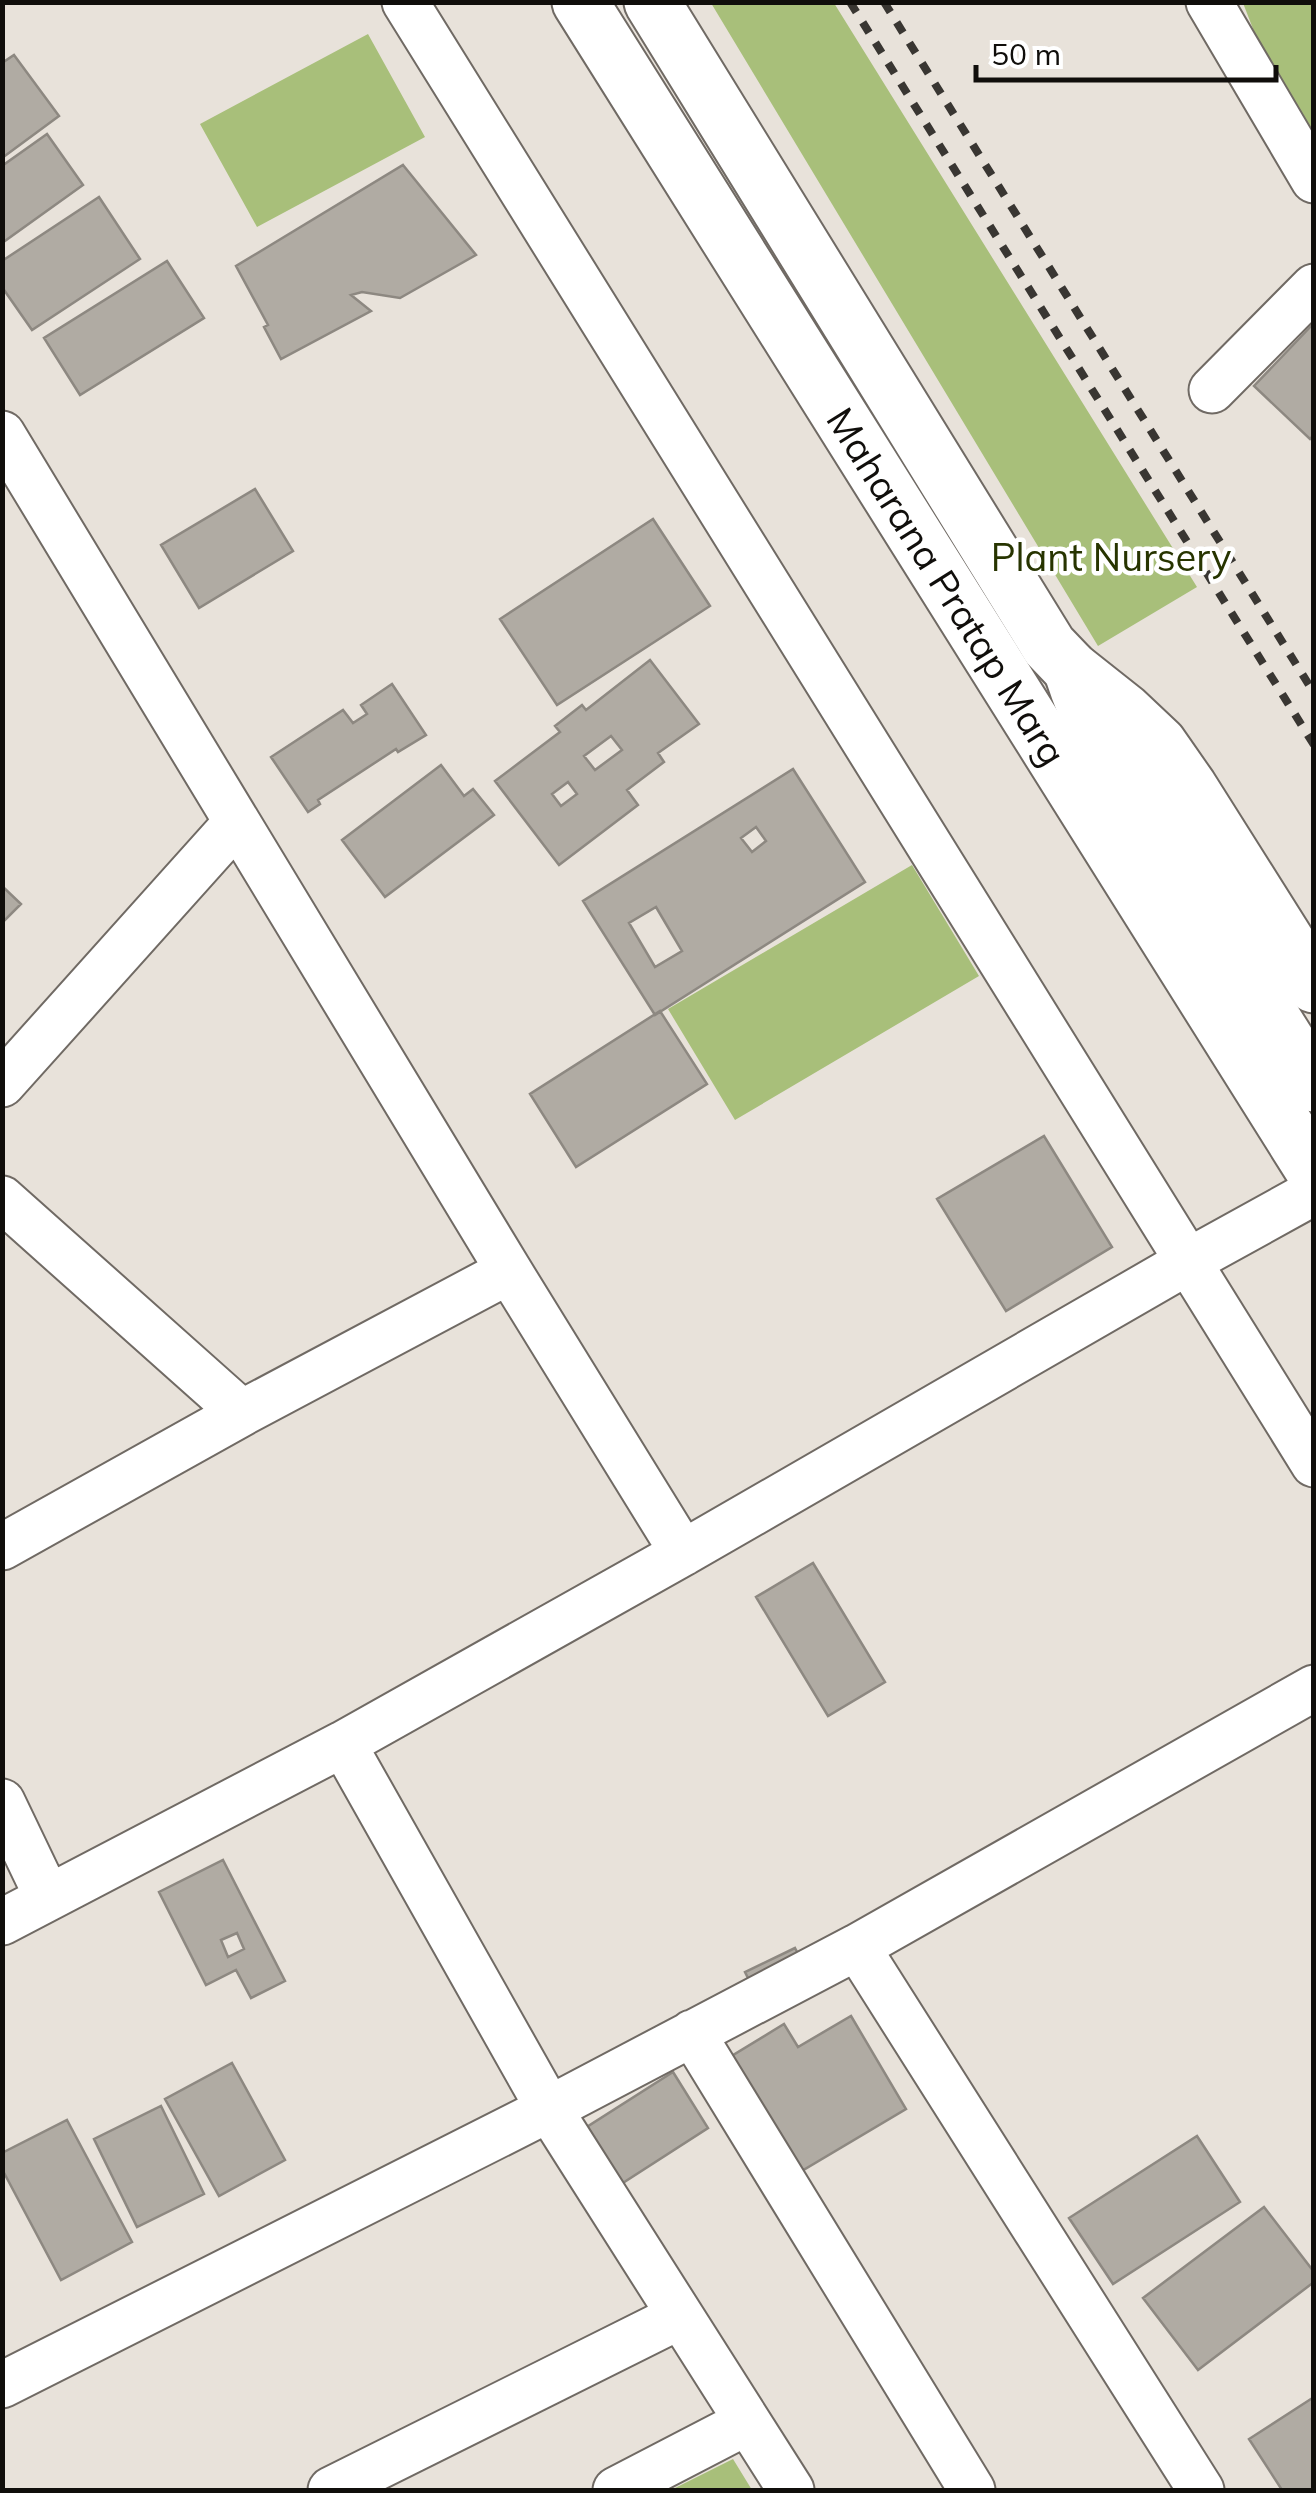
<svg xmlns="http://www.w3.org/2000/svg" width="1316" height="2493" viewBox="0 0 1316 2493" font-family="Mulish,sans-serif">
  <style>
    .green { fill: #a8bf7a }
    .building { fill: #b0aba3; stroke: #8d8881; stroke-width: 2.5; fill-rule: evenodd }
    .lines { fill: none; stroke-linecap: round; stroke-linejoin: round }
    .street-casing { stroke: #706a64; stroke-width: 49 }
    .secondary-casing { stroke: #706a64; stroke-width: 59 }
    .street { stroke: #fff; stroke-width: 45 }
    .secondary { stroke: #fff; stroke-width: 55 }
    .rail { stroke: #393632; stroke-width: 8; stroke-dasharray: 12 12; stroke-linecap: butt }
    .labels { text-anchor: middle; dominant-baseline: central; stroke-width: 9; stroke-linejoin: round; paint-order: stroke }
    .park-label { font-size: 38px; fill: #273400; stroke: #fff }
    .street-label { font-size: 38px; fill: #100e0b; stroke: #fff }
  </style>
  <rect width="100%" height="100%" fill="#e8e2da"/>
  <path class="green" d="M 711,3 L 834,3 L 1197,587 L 1098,646 Z
    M 1243,3 L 1313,3 L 1313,132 L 1255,34 Z
    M 368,34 L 425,137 L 257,227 L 200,124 Z
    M 912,865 L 979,976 L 735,1120 L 668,1009 Z
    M 733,2459 L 752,2490 L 671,2490 Z"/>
  <path class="building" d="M 14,55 L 59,116 L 2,158 L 2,63 Z
    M 47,134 L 83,185 L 2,243 L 2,166 Z
    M 403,165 L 476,255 L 400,298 L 362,292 L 351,295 L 371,311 L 281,359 L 264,327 L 268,325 L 236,266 Z
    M 99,197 L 140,259 L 32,330 L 2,287 L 2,261 Z
    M 167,261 L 204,318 L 80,395 L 44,338 Z
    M 1314,323 L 1314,435 L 1310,439 L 1254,386 Z
    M 255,489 L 293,551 L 199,608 L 161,545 Z
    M 653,519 L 710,606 L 557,705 L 500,619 Z
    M 650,660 L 699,724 L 658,753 L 664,762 L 627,790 L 638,805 L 559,865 L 495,781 L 560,732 L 555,726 L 582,705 L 586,710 ZM 611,736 L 622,750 L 595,770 L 584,756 ZM 568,782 L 577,794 L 561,806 L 552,794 Z
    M 392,684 L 426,735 L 398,752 L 396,749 L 318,800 L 320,804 L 308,812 L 271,757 L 343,710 L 353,723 L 367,714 L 361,705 Z
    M 441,765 L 464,796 L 473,789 L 494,815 L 385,897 L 342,840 Z
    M 793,769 L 865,882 L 655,1015 L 583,901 ZM 756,827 L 766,841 L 752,852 L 741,838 ZM 656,907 L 682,951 L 655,967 L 629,923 Z
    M 2,886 L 21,904 L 2,923 Z
    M 660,1011 L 707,1084 L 576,1167 L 530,1094 Z
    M 1044,1136 L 1112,1247 L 1006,1311 L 937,1199 Z
    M 813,1563 L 885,1682 L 828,1716 L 756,1597 Z
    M 223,1860 L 285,1981 L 251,1998 L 236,1970 L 206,1985 L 159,1892 ZM 237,1933 L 244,1949 L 228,1957 L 221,1940 Z
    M 795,1948 L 807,1971 L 757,1996 L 745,1972 Z
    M 851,2016 L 906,2109 L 800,2172 L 730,2057 L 784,2024 L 798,2047 Z
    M 232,2063 L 285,2160 L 219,2196 L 165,2099 Z
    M 673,2072 L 708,2128 L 615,2188 L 579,2132 Z
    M 161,2106 L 204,2194 L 137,2227 L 94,2139 Z
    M 67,2120 L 132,2242 L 61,2280 L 2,2169 L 2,2153 Z
    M 1197,2136 L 1240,2202 L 1113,2284 L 1069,2218 Z
    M 1264,2207 L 1314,2272 L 1314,2282 L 1198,2370 L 1143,2298 Z
    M 1314,2397 L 1314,2490 L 1282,2490 L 1249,2439 Z"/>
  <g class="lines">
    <defs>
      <path id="street" d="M 405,2 L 1314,1464
        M 1209,2 L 1314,180
        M 1212,390 L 1314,287
        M 2,434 L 509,1271 L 683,1553
        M 2,1084 L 237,822
        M 2,1199 L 242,1413
        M 2,1547 L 242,1413 L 509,1271
        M 343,1744 L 549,2109 L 791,2490
        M 2,1802 L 48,1898
        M 2,1922 L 343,1744 L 683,1553 L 1189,1261 L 1314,1192
        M 857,1947 L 1201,2490
        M 692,2033 L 972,2490
        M 2,2385 L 549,2109 L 857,1947 L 1314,1688
        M 331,2490 L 680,2316
        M 616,2490 L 747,2422"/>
      <g id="secondary">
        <path id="s1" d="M 580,2 L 1314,1171"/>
        <path d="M 652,2 L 1049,646 L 1071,669 L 1124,711 L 1159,744 L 1189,787 L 1314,985"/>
        <path d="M 1071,669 C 1083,707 1098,740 1118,774 L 1314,1084"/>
      </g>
    </defs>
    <use href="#street" class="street-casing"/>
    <use href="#secondary" class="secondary-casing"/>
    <use href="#street" class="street"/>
    <use href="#secondary" class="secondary"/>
    <path class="rail" d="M 850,2 L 1314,745
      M 884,2 L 1314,693"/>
  </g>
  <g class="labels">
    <g class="park-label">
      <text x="1111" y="557">Plant Nursery</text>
    </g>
    <g class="street-label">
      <text stroke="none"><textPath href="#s1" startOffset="690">Maharana Pratap Marg</textPath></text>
    </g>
  </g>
  <rect width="1316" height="2493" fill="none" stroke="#100e0b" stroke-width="10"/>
  <path d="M976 65v15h300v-15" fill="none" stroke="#100e0b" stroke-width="5"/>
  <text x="991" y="65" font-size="30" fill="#100e0b" stroke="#ffffff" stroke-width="8" paint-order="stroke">50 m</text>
</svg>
